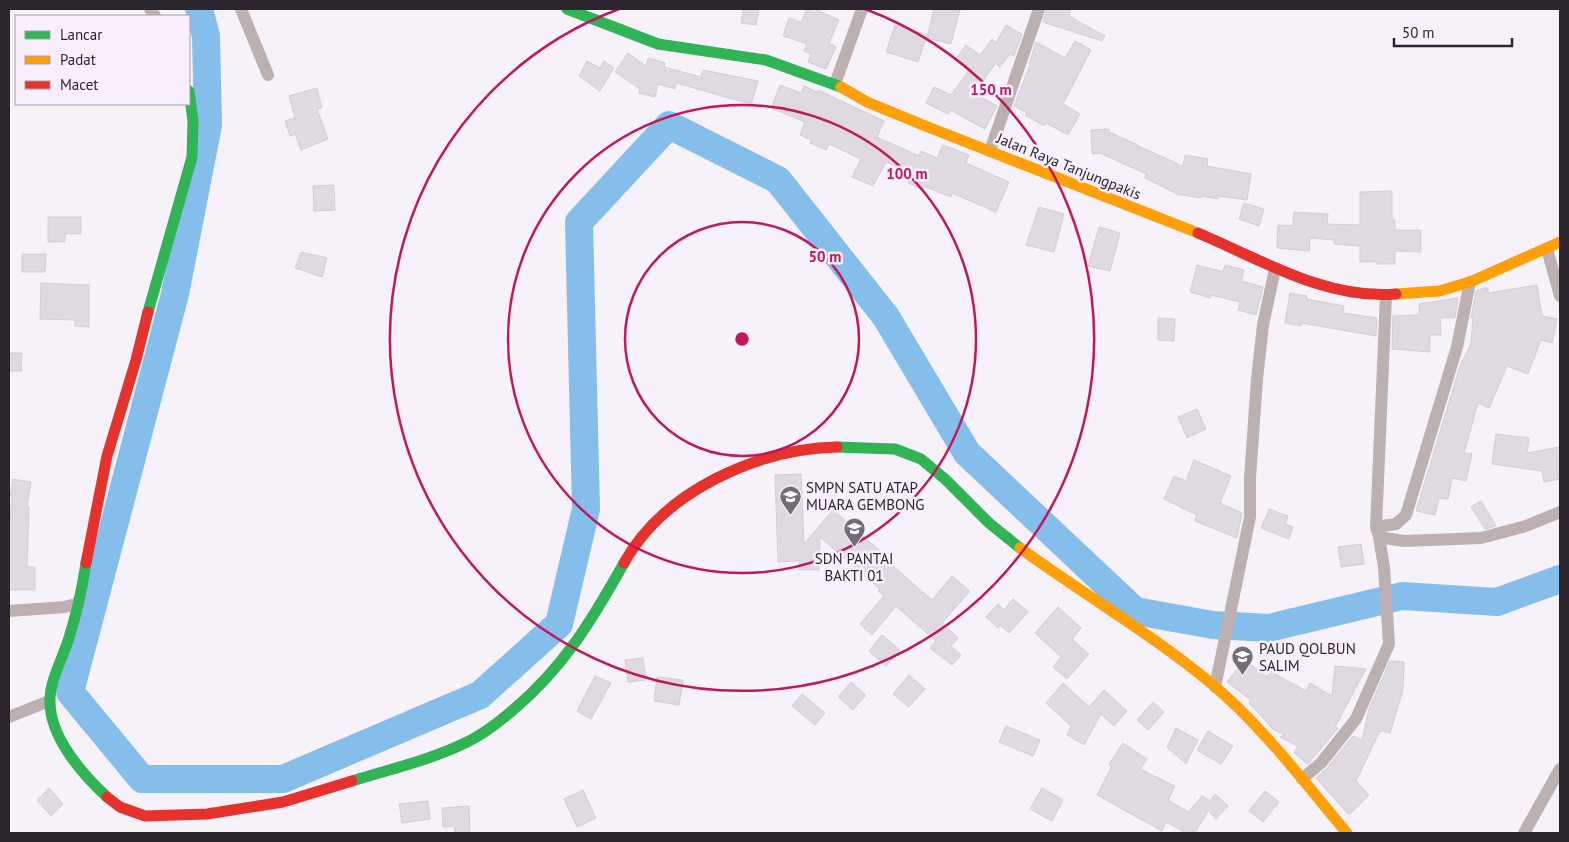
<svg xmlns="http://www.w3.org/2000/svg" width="1569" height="842" viewBox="0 0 1569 842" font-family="'PT Sans',sans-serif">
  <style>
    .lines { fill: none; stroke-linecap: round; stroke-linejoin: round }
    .river { stroke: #86beeb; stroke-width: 28 }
    .building { fill: #dfdae1; stroke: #d2cdd4 }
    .street { stroke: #bcb0b1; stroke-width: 12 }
    .fast { stroke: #30b455; stroke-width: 11 }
    .slow { stroke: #ff9f0a; stroke-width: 11 }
    .jam { stroke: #e5322d; stroke-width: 11 }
    .ring { fill: none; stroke: #c2185b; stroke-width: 2.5 }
    .labels { text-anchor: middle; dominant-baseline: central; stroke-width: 5; stroke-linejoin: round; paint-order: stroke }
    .street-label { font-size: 15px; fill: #2b262e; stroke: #f8eefe }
    .poi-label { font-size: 15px; fill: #2b262e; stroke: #f8eefe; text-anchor: start }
    .centre { fill: #c2185b; stroke: #f8eefe; stroke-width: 2.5 }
    .ring-label { font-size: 15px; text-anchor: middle; font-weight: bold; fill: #c2185b; stroke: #f8eefe; stroke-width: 5; stroke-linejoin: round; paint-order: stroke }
  </style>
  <rect width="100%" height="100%" fill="#f7f2fa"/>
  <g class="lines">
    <path class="river" d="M 199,9 L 206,36 L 208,125 L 175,294 L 70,692 L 142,779 L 283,779 L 480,695 L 559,624 L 586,509 L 579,222 L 669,125 L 778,180 L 886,317 L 967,453 L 1135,611 L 1213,625 L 1269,628 L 1402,596 L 1497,602 L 1560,579"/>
  </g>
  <path class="building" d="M 743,9 L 759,9 L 756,25 L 741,23 Z
    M 807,9 L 815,13 L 817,10 L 839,20 L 829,43 L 836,47 L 826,69 L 808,62 L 811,54 L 804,51 L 807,44 L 783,36 L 789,18 L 801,22 Z
    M 934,9 L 960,9 L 951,44 L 927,38 Z
    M 1047,9 L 1071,9 L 1069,16 L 1105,36 L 1102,41 L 1043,22 Z
    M 895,25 L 927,35 L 918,62 L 886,52 Z
    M 1006,25 L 1022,34 L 1014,56 L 1010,54 L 1000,67 L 996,63 L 974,93 L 997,106 L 985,129 L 950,110 L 948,114 L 926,103 L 934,87 L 951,95 L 970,69 L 956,59 L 966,45 L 980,55 L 992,39 L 996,43 Z
    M 1075,41 L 1091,50 L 1063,104 L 1080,114 L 1068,135 L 1046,123 L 1044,126 L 1025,115 L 1027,113 L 1014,106 L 1030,65 L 1029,64 L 1036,42 L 1065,58 Z
    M 628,53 L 646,66 L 648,58 L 665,63 L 664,67 L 701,77 L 703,70 L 758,81 L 751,104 L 676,83 L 675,89 L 658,84 L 655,97 L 639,93 L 640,89 L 615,72 Z
    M 587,61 L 600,68 L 604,61 L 614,68 L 600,91 L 579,76 Z
    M 780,85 L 801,93 L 804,86 L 817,92 L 818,90 L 884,121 L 877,137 L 919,156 L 921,151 L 937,158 L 943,145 L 969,155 L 966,163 L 1009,182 L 996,212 L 952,193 L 951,197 L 923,186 L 922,189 L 908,183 L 912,173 L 886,162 L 873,186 L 852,177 L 861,159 L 829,144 L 826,150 L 810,143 L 812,140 L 800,135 L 805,122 L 771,108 Z
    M 317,88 L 322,108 L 317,109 L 328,139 L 301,150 L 295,134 L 290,136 L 285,121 L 295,118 L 289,96 Z
    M 1109,129 L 1109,132 L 1136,144 L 1136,145 L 1183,166 L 1185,155 L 1208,159 L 1207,166 L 1251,174 L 1247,200 L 1218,196 L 1218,199 L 1201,196 L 1201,198 L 1177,194 L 1145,178 L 1146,174 L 1100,153 L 1092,154 L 1091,130 Z
    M 334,185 L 335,210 L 314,211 L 313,186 Z
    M 1392,191 L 1392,220 L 1395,220 L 1395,230 L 1421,230 L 1421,252 L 1395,251 L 1395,264 L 1377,264 L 1377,262 L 1360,262 L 1360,246 L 1334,244 L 1334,240 L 1310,238 L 1309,251 L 1277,248 L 1278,225 L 1293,226 L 1294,212 L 1328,214 L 1327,224 L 1360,225 L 1360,192 Z
    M 1244,203 L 1264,209 L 1259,226 L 1239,219 Z
    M 1039,207 L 1064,214 L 1054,252 L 1026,245 Z
    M 48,217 L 81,217 L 81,234 L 65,234 L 65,242 L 48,242 Z
    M 1099,227 L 1120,233 L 1110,271 L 1088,266 Z
    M 301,252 L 327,258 L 322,277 L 295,268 Z
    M 22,254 L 46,254 L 45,272 L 22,272 Z
    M 1197,265 L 1223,272 L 1225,265 L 1244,270 L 1241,281 L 1263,287 L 1256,315 L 1238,310 L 1240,302 L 1211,295 L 1210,298 L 1190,292 Z
    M 41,283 L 89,285 L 89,327 L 75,326 L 75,320 L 40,319 Z
    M 1537,285 L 1542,316 L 1557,319 L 1552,343 L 1541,340 L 1528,374 L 1507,366 L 1489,408 L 1478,403 L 1464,453 L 1472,454 L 1466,481 L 1452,478 L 1448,499 L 1439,498 L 1435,515 L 1416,511 L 1460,366 L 1471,344 L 1473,318 L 1471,318 L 1476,291 L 1484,288 L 1488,288 L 1488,293 Z
    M 1290,293 L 1307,296 L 1306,299 L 1344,306 L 1343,313 L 1377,318 L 1376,336 L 1302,323 L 1301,326 L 1285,323 Z
    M 1458,298 L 1455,318 L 1440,318 L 1441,335 L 1430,335 L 1430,352 L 1392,349 L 1393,316 L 1419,315 L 1419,304 Z
    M 1158,318 L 1175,319 L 1174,341 L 1158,340 Z
    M 9,353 L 22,353 L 21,371 L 9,371 Z
    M 1197,409 L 1206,429 L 1187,438 L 1178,417 Z
    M 1496,434 L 1529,438 L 1527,453 L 1560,447 L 1560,479 L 1544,482 L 1542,471 L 1492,464 Z
    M 1194,460 L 1231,476 L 1220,503 L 1242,513 L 1237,538 L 1195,521 L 1197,515 L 1164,499 L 1174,476 L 1186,481 Z
    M 801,474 L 804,544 L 833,510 L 894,563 L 892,565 L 932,600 L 952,576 L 970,591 L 942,623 L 958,638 L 951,646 L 961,655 L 952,665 L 930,648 L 936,641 L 896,606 L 872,635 L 860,624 L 884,596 L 878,591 L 880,589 L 820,537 L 819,570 L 799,570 L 800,561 L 778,562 L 775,475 Z
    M 13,479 L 31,482 L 27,506 L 29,507 L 27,567 L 35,567 L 35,590 L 9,590 L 9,527 L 12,496 L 10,496 Z
    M 1481,501 L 1496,526 L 1485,529 L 1471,507 Z
    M 1269,509 L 1288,516 L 1285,524 L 1293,527 L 1289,539 L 1261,528 Z
    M 1361,544 L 1364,564 L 1341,567 L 1338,547 Z
    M 1013,599 L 1028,612 L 1009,633 L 1000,625 L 998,628 L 986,617 L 998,604 L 1004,610 Z
    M 1058,607 L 1081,628 L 1072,639 L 1089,654 L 1067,679 L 1053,667 L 1061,657 L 1035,633 Z
    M 882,635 L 900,650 L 886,666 L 869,651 Z
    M 643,658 L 646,680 L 628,682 L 625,660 Z
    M 1245,660 L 1267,677 L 1270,671 L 1306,691 L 1310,683 L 1332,696 L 1335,666 L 1366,669 L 1335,727 L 1338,728 L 1308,764 L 1294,753 L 1298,746 L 1280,737 L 1285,735 L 1273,729 L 1249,703 L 1251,700 L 1227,682 Z
    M 1390,661 L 1404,662 L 1403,690 L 1390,733 L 1380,731 L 1356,781 L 1369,795 L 1349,815 L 1316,778 L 1327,768 L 1353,736 L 1362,740 L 1369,709 Z
    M 909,675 L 925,689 L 909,707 L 893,694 Z
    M 595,676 L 611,683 L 591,719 L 577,711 Z
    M 657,677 L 683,680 L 679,705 L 654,701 Z
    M 851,682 L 866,695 L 853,710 L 838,697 Z
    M 1063,683 L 1089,707 L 1104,690 L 1127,711 L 1114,726 L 1101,714 L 1084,745 L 1067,735 L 1071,726 L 1046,703 Z
    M 802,694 L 825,713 L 815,725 L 792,706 Z
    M 1153,702 L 1164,712 L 1148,730 L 1137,720 Z
    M 1006,726 L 1040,740 L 1033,756 L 999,742 Z
    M 1176,728 L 1198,740 L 1186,764 L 1167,747 Z
    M 1208,731 L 1233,746 L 1221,764 L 1197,750 Z
    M 1123,743 L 1147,759 L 1140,769 L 1175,786 L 1168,800 L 1188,812 L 1202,796 L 1210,801 L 1215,794 L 1228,806 L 1216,819 L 1208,811 L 1195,833 L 1186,833 L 1166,822 L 1162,831 L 1097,795 L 1112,766 L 1109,764 Z
    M 49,788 L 63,804 L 51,816 L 37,800 Z
    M 1042,788 L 1063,800 L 1052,821 L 1030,809 Z
    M 583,790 L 596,818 L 577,827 L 564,799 Z
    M 1265,791 L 1279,802 L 1263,822 L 1249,811 Z
    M 428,801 L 430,819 L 402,823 L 399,804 Z
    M 469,806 L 470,833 L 455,833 L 454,826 L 443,827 L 442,808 Z"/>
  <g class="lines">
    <path class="street" d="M 150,9 L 155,16
      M 241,9 L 268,75
      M 835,84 L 862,9
      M 990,151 L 1039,9
      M 1547,249 L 1560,296
      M 1386,295 L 1376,527 L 1379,537 L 1404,541 L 1481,538 L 1526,526 L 1560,512
      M 1376,527 L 1396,524 L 1406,515 L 1457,347 L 1470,282
      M 9,611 L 65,607 L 79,603
      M 1215,687 L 1250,517 L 1250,478 L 1257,379 L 1263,325 L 1275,269
      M 9,717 L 49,701
      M 1302,779 L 1321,763 L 1356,719 L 1389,644 L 1384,567 L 1379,537
      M 1524,833 L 1560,769"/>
    <path class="fast" d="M 567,9 L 658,44 L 766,60 L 841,87
      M 148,312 L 192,157 L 193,121 L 189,91
      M 837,447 L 895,449 L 921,459 L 945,479 L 989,523 L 1020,548
      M 86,563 C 82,590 76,616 68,641 C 62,659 50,681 50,700 C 49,736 82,774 107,797
      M 352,781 C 390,769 431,760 467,742 C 484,734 499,722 513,710 C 564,667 592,620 624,563"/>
    <path class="slow" d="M 841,87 L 867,102 L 923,125 L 1198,233
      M 1396,294 L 1439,291 L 1470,282 L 1560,242
      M 1020,548 C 1083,594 1152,634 1212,684 C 1263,727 1304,782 1347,833"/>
    <path class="jam" d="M 1198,233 C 1260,259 1326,300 1396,294
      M 86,563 L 107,456 L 136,360 L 148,312
      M 624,563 C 664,491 757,449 837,447
      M 107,797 L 120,807 L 145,816 L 207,814 L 283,802 L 352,781"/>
  </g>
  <g class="ring">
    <circle cx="742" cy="339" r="117"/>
    <circle cx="742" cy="339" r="234"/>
    <path d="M865 9A352 352 0 1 1 619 9"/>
  </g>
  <defs>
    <symbol id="school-pin" viewBox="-11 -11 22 30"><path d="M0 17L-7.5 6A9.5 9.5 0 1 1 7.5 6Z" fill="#726d75" stroke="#f8eefe"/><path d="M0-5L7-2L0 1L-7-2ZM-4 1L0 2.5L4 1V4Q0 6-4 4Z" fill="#fff"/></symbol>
  </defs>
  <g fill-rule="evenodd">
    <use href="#school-pin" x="778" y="484" width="25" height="34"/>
    <use href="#school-pin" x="842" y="516" width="25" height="34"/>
    <use href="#school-pin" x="1230" y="644" width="25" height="34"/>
  </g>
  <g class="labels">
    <g class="street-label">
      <text transform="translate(1069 166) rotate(22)">Jalan Raya Tanjungpakis</text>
    </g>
    <g class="poi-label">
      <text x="806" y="487">SMPN SATU ATAP<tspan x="806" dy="17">MUARA GEMBONG</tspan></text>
      <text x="854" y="558" text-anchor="middle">SDN PANTAI<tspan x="854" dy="17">BAKTI 01</tspan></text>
      <text x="1259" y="648">PAUD QOLBUN<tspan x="1259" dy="17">SALIM</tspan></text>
    </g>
  </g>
  <circle cx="742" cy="339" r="8" class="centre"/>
  <g class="ring-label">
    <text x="991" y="95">150 m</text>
    <text x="907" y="179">100 m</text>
    <text x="825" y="262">50 m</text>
  </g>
  <rect width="1569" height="842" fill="none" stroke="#2b262e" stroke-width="20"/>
  <rect x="15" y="15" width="175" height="90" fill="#f8eefe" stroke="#a69eab"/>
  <rect x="25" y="31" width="25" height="8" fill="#30b455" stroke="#a69eab"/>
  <text x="60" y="40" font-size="15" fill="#2b262e">Lancar</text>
  <rect x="25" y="56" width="25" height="8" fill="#ff9f0a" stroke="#a69eab"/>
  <text x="60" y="65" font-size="15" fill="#2b262e">Padat</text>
  <rect x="25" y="81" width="25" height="8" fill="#e5322d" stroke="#a69eab"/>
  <text x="60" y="90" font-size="15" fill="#2b262e">Macet</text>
  <path d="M1394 38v8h118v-8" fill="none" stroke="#2b262e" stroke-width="2.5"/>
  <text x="1402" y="38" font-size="15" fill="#2b262e" stroke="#f8eefe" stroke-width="4" paint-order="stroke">50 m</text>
</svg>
